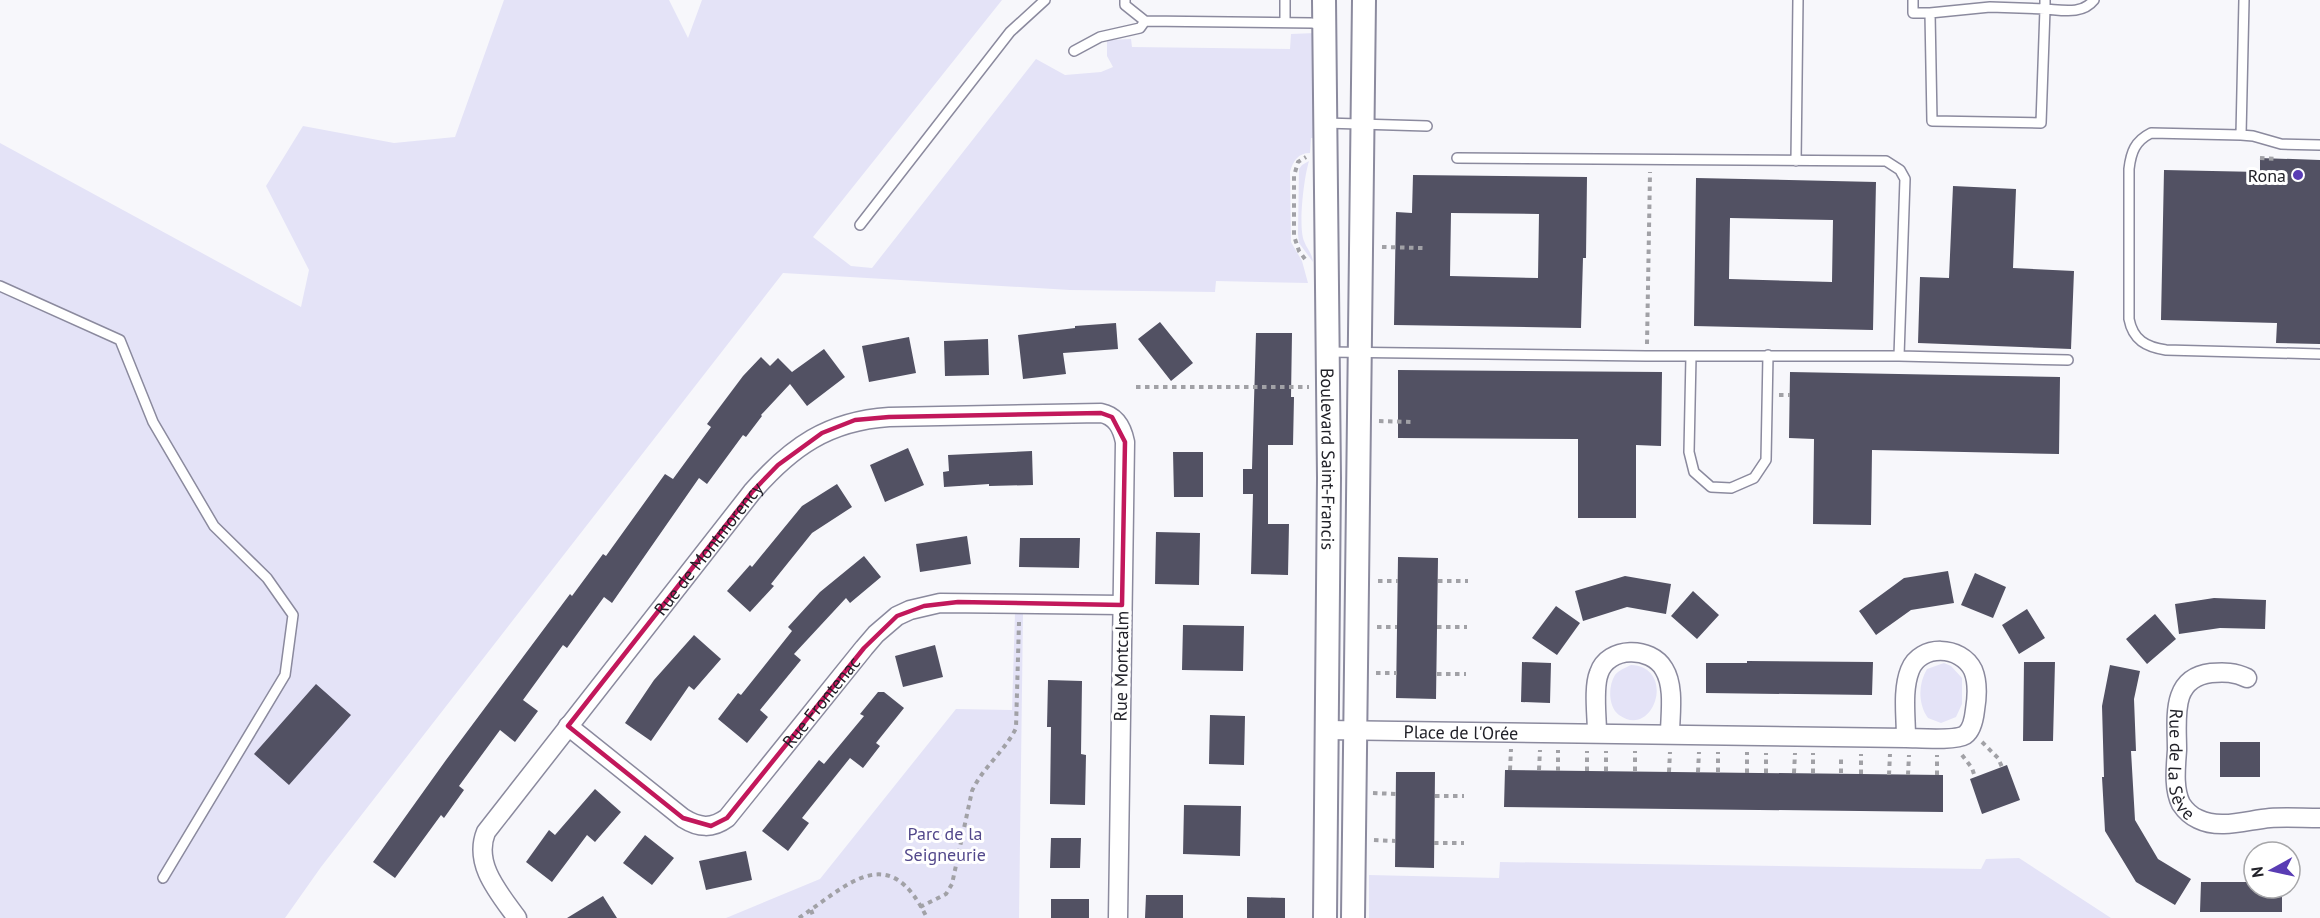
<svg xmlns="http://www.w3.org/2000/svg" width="2320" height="918" viewBox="0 0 2320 918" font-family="'PT Sans',sans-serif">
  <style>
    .green { fill: #e4e3f7 }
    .building { fill: #525163; fill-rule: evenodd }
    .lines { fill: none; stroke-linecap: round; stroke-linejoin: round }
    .service-casing { stroke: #8b8a9e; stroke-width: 12 }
    .minor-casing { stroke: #8b8a9e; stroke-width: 21 }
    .tertiary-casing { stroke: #8b8a9e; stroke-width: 26 }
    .path { stroke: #a1a1a6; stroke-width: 4; stroke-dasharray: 4.5 4.5; stroke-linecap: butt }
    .service { stroke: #fff; stroke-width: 9 }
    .minor { stroke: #fff; stroke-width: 18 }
    .tertiary { stroke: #fff; stroke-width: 22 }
    .marked { fill: none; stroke: #c2185b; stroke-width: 4.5; stroke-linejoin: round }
    .poi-dot { fill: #593cb4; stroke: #fff; stroke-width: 2 }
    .labels { text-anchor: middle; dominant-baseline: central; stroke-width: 6; stroke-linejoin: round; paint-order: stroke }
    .poi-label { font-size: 18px; fill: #212128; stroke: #fff; text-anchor: end }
    .street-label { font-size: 18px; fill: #212128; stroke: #fff }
    .park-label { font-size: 18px; fill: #52488b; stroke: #fff }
  </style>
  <rect width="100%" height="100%" fill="#f7f7fb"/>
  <path class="green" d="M 504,0 L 669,0 L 688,38 L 702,0 L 1002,0 L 813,237 L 851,266 L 872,268 L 1036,59 L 1065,75 L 1101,72 L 1113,67 L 1107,56 L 1107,40 L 1131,39 L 1132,47 L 1290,49 L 1291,34 L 1315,33 L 1316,138 L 1311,138 L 1310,153 C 1298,153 1293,161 1290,172 L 1291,242 L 1302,261 L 1308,283 L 1216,281 L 1215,292 L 1070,290 L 783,273 L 321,867 L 285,918 L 0,918 L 0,143 L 301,307 L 309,270 L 266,186 L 303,126 L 394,143 L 455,137 Z
    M 1309,161 C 1304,177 1298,226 1304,241 C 1307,249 1312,253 1313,262 L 1299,243 L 1298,234 L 1299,169 L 1302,165 Z
    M 1015,613 L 1023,613 L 1019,918 L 726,918 L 820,879 L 956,709 L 1012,710 Z
    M 1944,663 L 1951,666 L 1962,678 L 1962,704 L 1956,717 L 1941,723 L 1928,718 C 1918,704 1918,684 1927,669 Z
    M 1631,665 C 1677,667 1654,740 1619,715 C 1608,707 1608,686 1615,675 C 1619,670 1625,668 1631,665 Z
    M 2019,858 L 2111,918 L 1369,918 L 1369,875 L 1499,878 L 1500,862 L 1981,869 L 1986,859 Z"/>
  <path class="building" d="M 2260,158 L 2320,160 L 2320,344 L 2276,343 L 2277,323 L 2161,320 L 2164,170 L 2260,172 Z
    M 1413,175 L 1587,177 L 1586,258 L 1583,258 L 1581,328 L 1394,325 L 1396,212 L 1412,213 ZM 1451,213 L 1539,214 L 1538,278 L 1450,276 Z
    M 1696,178 L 1876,182 L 1873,330 L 1694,326 ZM 1730,218 L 1833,220 L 1832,282 L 1729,279 Z
    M 1953,186 L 2016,189 L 2013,268 L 2074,271 L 2071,349 L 1918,343 L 1920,277 L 1949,278 Z
    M 1160,322 L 1193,363 L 1171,381 L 1138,339 Z
    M 1116,323 L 1118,349 L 1063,353 L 1066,374 L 1023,379 L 1018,335 L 1075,328 L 1075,326 Z
    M 1256,333 L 1292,333 L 1291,397 L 1294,397 L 1293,445 L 1268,445 L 1268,524 L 1289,524 L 1288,575 L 1251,574 L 1253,494 L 1243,494 L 1243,469 L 1252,469 Z
    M 909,337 L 916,373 L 869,382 L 862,346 Z
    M 988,339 L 989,375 L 945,376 L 944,341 Z
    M 824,349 L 845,377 L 807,406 L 790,384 L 761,415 L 762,416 L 746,437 L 743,435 L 707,484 L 699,478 L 612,603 L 604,597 L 567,648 L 563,645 L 523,700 L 538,711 L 515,742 L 500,730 L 459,786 L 464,790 L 444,818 L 441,815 L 395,878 L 373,862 L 446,760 L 570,594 L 572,596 L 603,554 L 606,556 L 665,474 L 673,479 L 711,427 L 707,424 L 743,376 L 761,357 L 770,366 L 778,358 L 792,372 Z
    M 1398,370 L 1662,372 L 1661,446 L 1636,445 L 1636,518 L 1578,518 L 1578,439 L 1398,438 Z
    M 1790,372 L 2060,377 L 2059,454 L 1872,450 L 1871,525 L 1813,524 L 1814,439 L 1789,438 Z
    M 908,448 L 924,485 L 885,502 L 870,465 Z
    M 1032,451 L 1033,485 L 989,486 L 989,484 L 944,487 L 943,472 L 949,471 L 948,455 Z
    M 1173,452 L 1203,452 L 1203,497 L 1174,497 Z
    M 837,484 L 852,507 L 812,533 L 771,584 L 774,586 L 750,612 L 727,591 L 750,565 L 752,567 L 802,506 Z
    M 1156,532 L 1200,533 L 1199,585 L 1155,584 Z
    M 967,536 L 971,564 L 920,572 L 916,544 Z
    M 1020,538 L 1080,538 L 1079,568 L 1019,567 Z
    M 864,556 L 881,577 L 850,603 L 846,598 L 794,654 L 801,660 L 760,710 L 768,717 L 747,743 L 718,719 L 738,693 L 741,695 L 792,631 L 788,627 L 820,592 Z
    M 1398,557 L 1438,558 L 1436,699 L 1396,698 Z
    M 1948,571 L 1954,603 L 1911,610 L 1876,635 L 1859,611 L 1904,578 Z
    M 1975,573 L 2006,587 L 1993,618 L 1961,605 Z
    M 1625,576 L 1671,584 L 1666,614 L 1627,607 L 1583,621 L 1575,591 Z
    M 1693,591 L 1719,615 L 1697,639 L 1671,616 Z
    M 2214,598 L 2266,600 L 2265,629 L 2220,628 L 2179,634 L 2175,604 Z
    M 1556,606 L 1580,623 L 1557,655 L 1532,638 Z
    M 2027,609 L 2045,638 L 2019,654 L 2002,625 Z
    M 2155,614 L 2176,639 L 2147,664 L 2126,639 Z
    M 1183,625 L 1244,626 L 1243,671 L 1182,670 Z
    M 694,635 L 721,659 L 694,690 L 689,686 L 651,741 L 625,723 L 654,680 Z
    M 935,645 L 943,677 L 903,687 L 895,656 Z
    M 1747,661 L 1873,662 L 1872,695 L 1706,693 L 1706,663 L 1747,663 Z
    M 1522,662 L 1551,663 L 1550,703 L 1521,702 Z
    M 2024,662 L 2055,662 L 2053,741 L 2023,741 Z
    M 2110,665 L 2140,671 L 2134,699 L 2136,751 L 2131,751 L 2135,820 L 2158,859 L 2191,879 L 2175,905 L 2136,882 L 2105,831 L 2102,777 L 2104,777 L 2102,706 Z
    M 1048,680 L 1082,681 L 1081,754 L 1086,755 L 1085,805 L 1050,804 L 1051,727 L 1047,727 Z
    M 316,684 L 351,715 L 289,785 L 254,754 Z
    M 878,692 L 884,692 L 904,708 L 876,743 L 880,746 L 863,768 L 850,758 L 802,818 L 809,823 L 788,851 L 762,831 L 819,760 L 824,764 L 864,716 L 860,714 Z
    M 1210,715 L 1245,716 L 1244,765 L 1209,764 Z
    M 2220,742 L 2260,742 L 2260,777 L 2220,777 Z
    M 2007,765 L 2020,800 L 1982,814 L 1970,779 Z
    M 1505,770 L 1943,775 L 1943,812 L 1504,807 Z
    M 1396,772 L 1435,772 L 1434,868 L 1395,867 Z
    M 595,789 L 621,812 L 595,842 L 587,835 L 552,882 L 526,862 L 549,830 L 555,835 Z
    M 1184,805 L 1241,806 L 1240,856 L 1183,854 Z
    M 645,835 L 674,858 L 652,885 L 623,863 Z
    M 1051,838 L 1081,838 L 1080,868 L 1050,868 Z
    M 746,851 L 752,880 L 706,890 L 699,861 Z
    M 2201,882 L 2254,882 L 2254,888 L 2282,888 L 2282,912 L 2200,912 Z
    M 1146,895 L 1183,895 L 1183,918 L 1145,918 Z
    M 603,896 L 617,918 L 567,918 Z
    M 1247,897 L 1285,898 L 1285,918 L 1247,918 Z
    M 1051,899 L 1089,899 L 1089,918 L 1051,918 Z"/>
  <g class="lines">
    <defs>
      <path id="service" d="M 1125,0 L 1125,5 L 1145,21 L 1312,23 L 1324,26
        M 1913,0 L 1913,13 L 1930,13 L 1990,7 L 2045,9 L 2045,0
        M 2244,0 L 2241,135 L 2253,136 L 2281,144 L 2320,145
        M 1930,13 L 1932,121 L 2041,123 L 2045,9 C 2062,10 2082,15 2094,0
        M 1285,22 L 1285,0
        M 1074,51 L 1100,37 L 1140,28 L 1145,21
        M 1325,123 L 1427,126
        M 2241,135 L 2151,133 C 2135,141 2131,152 2129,169 L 2129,319 C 2133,340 2146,347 2166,350 L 2320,354
        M 1457,158 L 1886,161 L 1900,170 L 1905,179 L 1899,356
        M 1796,161 L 1798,0
        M 860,225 L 1010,32 L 1045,0
        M 0,286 L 120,340 L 153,422 L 214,526 L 267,578 L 293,615 L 285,675 L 163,878
        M 1328,352 L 1646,356 L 1899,356 L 2068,360
        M 1691,356 L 1689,452 L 1694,472 L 1711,487 L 1731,488 L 1754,478 L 1766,460 L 1768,355"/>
      <g id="minor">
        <path id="s1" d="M 2247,678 C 2235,672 2224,672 2211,673 C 2170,678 2177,718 2177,750 C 2176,766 2173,788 2181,804 C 2185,810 2191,816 2198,819 C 2220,830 2247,820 2270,818 C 2286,817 2303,818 2320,818"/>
        <path id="s2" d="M 568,726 L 683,818 C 699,828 712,829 727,818 L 864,648 L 876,634 L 897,616 L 910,610 L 940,603 L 1122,605"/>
        <path id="s3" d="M 1326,730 L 1906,738 C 1918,738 1955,741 1965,735 C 1972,730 1974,719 1975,710 C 1977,698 1978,682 1973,670 C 1961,645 1920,644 1910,670 C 1902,690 1906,716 1906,738"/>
        <path d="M 1597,733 C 1597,716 1593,688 1599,673 C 1608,646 1651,646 1664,669 C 1675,687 1670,715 1670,734"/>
        <path id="s4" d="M 517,918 C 499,893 473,864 486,832 L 752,492 C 791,447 828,421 889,417 L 1101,413 C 1116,416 1122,427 1125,442 L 1118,918"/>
      </g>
      <g id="tertiary">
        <path id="s5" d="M 1324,0 L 1329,478 L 1325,918"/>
        <path d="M 1353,918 L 1364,0"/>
      </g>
    </defs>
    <use href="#service" class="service-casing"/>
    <use href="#minor" class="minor-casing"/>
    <use href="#tertiary" class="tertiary-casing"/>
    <path class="path" d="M 2260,158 L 2277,159
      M 1382,247 L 1423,248
      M 1305,259 L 1299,251 L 1294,236 L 1294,176 L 1298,162 L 1306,157
      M 1647,344 L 1650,172
      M 1136,387 L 1309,387
      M 1779,395 L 1790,395
      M 1379,421 L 1412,422
      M 1378,581 L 1398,581
      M 1438,581 L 1468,581
      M 1377,627 L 1397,627
      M 1437,627 L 1467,627
      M 1376,673 L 1397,673
      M 1437,674 L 1466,674
      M 1982,742 L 1998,758 L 2002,767
      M 1962,755 L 1972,768 L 1975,777
      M 1510,770 L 1511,749
      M 1539,770 L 1540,750
      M 1558,771 L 1558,750
      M 1587,771 L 1587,751
      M 1606,771 L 1606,751
      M 1635,771 L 1635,751
      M 1669,772 L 1670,752
      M 1698,772 L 1699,752
      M 1718,772 L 1718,752
      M 1747,773 L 1747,752
      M 1766,773 L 1766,753
      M 1794,773 L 1795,753
      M 1813,773 L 1813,753
      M 1841,773 L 1841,756
      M 1861,774 L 1861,754
      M 1889,775 L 1890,754
      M 1908,775 L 1909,755
      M 1937,775 L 1937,755
      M 1373,793 L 1396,794
      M 1435,796 L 1464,796
      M 1374,840 L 1395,841
      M 1434,843 L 1464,843
      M 920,907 L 946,894 L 952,884 L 972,791 C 983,767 1005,751 1016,728 L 1019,622
      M 811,910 L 814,918
      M 799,918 C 848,885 889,839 927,918"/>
    <use href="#service" class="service"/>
    <use href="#minor" class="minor"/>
    <use href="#tertiary" class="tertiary"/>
  </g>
  <path class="marked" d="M 1101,413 L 1112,417 L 1125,442 L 1122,605 L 958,602 L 924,606 L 897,616 L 864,648 L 727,818 L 711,826 L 683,818 L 568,726 L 752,492 L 778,465 L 822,433 L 855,420 L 889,417 Z"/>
  <circle class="poi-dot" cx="2298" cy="175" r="6"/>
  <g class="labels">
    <g class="poi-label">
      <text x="2286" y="175">Rona</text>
    </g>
    <g class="street-label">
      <text stroke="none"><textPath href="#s5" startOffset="459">Boulevard Saint-Francis</textPath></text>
      <text stroke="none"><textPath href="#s4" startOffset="456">Rue de Montmorency</textPath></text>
      <text transform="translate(1121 666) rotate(-89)">Rue Montcalm</text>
      <text stroke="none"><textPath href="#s2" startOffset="344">Rue Frontenac</textPath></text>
      <text stroke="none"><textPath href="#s3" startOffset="135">Place de l'Orée</textPath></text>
      <text stroke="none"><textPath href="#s1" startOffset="147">Rue de la Sève</textPath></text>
    </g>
    <g class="park-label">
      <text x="945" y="833">Parc de la<tspan x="945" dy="21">Seigneurie</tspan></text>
    </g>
  </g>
  <g transform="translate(2272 870) rotate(262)"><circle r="28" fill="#ffffff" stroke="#a6a6a9" stroke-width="1.5"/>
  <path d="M0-4.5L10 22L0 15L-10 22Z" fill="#593cb4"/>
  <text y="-9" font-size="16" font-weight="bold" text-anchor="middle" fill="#212128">N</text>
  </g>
</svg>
